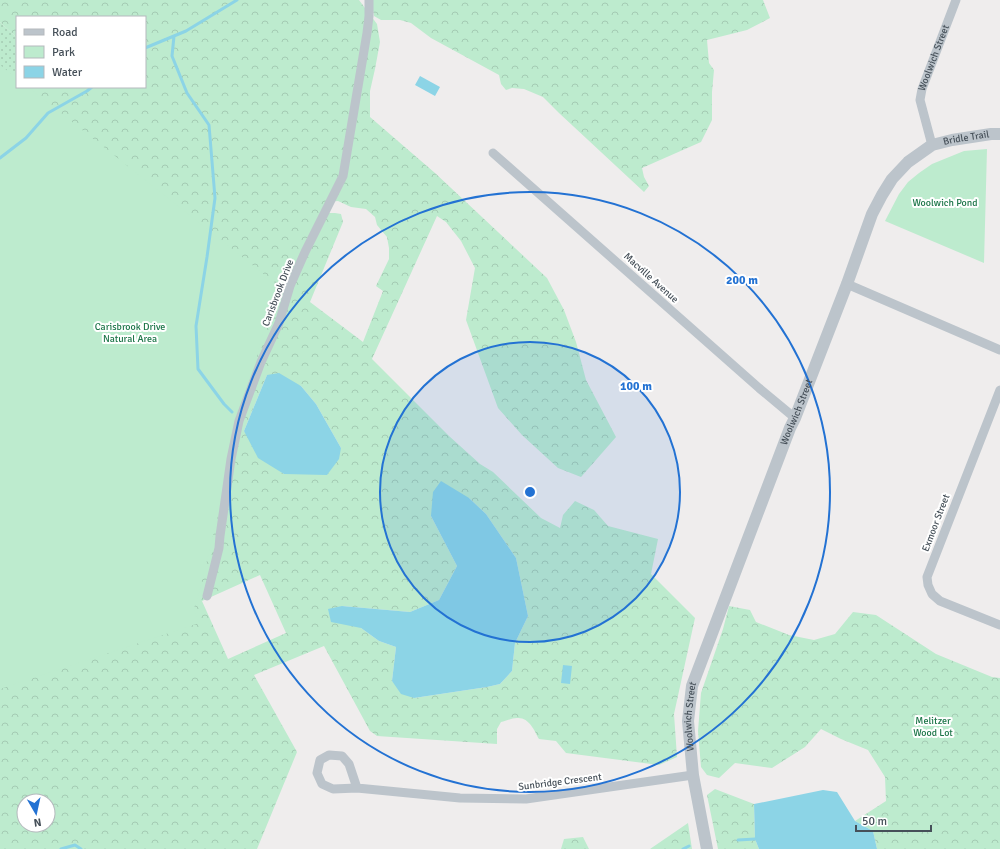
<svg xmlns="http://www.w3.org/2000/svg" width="1000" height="849" viewBox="0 0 1000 849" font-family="Signika,sans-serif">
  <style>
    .grass { fill: url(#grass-dots) }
    .forest { fill: url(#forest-crowns); fill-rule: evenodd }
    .park { fill: #bdebce }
    .water { fill: #8cd4e6 }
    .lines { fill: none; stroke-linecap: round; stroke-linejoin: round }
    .stream { stroke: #8cd4e6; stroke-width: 3 }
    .minor { stroke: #bcc4cb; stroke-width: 9 }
    .tertiary { stroke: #bcc4cb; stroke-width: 12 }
    .ring { fill: none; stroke: #2372d3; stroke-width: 2 }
    .labels { text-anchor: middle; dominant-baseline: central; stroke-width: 4; stroke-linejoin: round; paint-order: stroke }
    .street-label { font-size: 10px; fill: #465059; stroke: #fff }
    .park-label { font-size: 10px; fill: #1c7548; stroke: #fff }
    .centre { fill: #2372d3; stroke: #fff; stroke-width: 2 }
    .ring-label { font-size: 12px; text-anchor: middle; font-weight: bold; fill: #2372d3; stroke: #fff; stroke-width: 4; stroke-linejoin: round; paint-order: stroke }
  </style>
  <defs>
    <pattern id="grass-dots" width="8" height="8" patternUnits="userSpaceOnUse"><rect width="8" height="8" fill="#bdebce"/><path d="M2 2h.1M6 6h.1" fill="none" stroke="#a4cbb3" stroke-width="1.8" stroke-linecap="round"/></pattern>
    <pattern id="forest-crowns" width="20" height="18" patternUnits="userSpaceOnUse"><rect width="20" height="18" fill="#bdebce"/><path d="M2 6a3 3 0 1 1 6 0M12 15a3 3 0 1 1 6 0" fill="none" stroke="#a4cbb3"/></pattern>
  </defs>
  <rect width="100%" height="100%" fill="#efeded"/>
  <path class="grass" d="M 0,22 L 17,38 L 17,87 L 30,87 L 8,131 L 0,134 Z"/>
  <path class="forest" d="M 0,0 L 359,0 L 377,24 L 380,42 L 375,69 L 370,91 L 370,117 L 435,173 L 547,278 L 564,310 L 576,342 L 586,380 L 616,437 L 581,477 L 558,468 L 522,435 L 498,408 L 466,320 L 475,268 L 461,241 L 446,222 L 437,216 L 372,359 L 449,436 L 480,464 L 493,472 L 541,518 L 560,528 L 563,515 L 575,501 L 594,510 L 608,526 L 658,539 L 651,574 L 695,618 L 674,714 L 677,757 L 659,765 L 566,753 L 556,741 L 539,739 C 534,730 529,717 517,718 C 512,718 506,721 501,722 L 497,729 L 497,744 L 377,736 L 370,731 L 324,646 L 254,675 L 297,752 L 257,849 L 0,849 L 0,134 L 8,131 L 30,87 L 145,87 L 145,17 L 17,17 L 17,38 L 0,22 ZM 338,201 L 351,207 L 366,209 L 375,217 L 377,225 L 387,237 L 389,248 L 389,259 L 376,286 L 383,291 L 363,342 L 310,302 L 343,222 L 341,214 L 335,213 L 321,213 L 327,202 ZM 267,375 L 301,386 L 316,404 L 341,448 L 302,474 L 284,474 L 244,431 ZM 469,498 L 486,514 L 516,558 L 528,616 L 515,643 L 512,671 L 500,684 L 487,687 L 414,698 L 392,681 L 396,647 L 379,641 L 361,628 L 342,606 L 410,612 L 439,600 L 457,566 L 431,516 ZM 260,575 L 286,633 L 228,659 L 202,601 ZM 24,801 L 48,801 L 48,825 L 24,825 Z
    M 373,0 L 763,0 L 770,18 L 747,30 L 707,40 L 709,63 L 714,70 L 712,92 L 712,120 L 701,142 L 642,168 L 644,177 L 649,186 L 644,192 L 559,113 L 543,97 L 524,89 L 512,88 L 506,90 L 501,84 L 499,75 L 431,38 L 411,23 L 400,20 L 381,20 L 374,16 L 372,6 Z
    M 729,606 L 750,610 L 756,622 L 789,635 L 814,640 L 835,634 L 853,612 L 876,615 L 936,654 L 992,677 L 1000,678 L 1000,849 L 877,849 L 873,831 L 855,821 L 886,801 L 885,777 L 868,750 L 841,739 L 821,729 L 805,747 L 772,768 L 735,763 L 719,778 L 707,775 L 701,767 L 698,731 L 701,693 L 723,629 Z
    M 715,789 L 754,804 L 755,839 L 759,849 L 718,849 L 707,795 Z
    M 688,823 L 692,849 L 650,849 Z
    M 583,837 L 589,849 L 561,849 L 564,839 Z"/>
  <path class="park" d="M 0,65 L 17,78 L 17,87 L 28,87 L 275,283 L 199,593 L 194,608 L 199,623 L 0,689 Z
    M 987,149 L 984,263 L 885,221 L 899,194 L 908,182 L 919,173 L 932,164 L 964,151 Z"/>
  <path class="water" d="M 420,76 L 440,87 L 435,96 L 415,85 Z
    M 279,373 L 301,386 L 316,404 L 341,448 L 339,459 L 327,475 L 284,474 L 258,458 L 244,431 L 267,375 Z
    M 441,481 L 469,498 L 486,514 L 516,558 L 528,616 L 515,643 L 512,671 L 500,684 L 487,687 L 414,698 L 401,694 L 392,681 L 396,647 L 379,641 L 361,628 L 331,622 L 328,609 L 342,606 L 410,612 L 439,600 L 457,566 L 431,516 L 433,492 Z
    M 563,665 L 572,666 L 570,684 L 561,683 Z
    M 823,790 L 837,792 L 855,821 L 873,831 L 877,849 L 759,849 L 755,839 L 754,804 Z"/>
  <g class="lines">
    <path class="stream" d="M 174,36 L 172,56 L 187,93 L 209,125 L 215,198 L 207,257 L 196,326 L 198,369 L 224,404 L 232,412
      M 145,48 L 186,31 L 237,0
      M 0,158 L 26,138 L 48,113 L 87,91 L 92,87
      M 738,840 L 755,839
      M 61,849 L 75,845 L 81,849
      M 683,849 L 689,846"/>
    <g class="minor">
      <path id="s1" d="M 932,145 L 920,100 L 922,89 L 956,0"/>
      <path d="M 493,153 L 759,388 L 795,418"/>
      <path d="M 847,284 L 1000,350"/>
      <path d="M 1000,390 L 927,577 L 928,585 L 932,594 L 940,601 L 1000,625"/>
      <path d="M 207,596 L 219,548 L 220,536 L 231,459 L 239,421 L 261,362 L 279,323 L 290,286 L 305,252 L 343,176 L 367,33 L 369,16 L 369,0"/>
      <path d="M 357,788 L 349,764 L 342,756 L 329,755 L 320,760 L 317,773 L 322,784 L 333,789 L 357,788 L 460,798 L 526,799 L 693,775"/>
    </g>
    <path class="tertiary" id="s2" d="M 707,849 L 693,775 L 688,721 L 692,686 L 790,428 L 795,418 L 847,284 L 872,214 L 882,195 L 892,179 L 908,162 L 932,145 L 952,140 L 991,134 L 1000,134"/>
  </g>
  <circle cx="530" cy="492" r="150" fill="#2372d3" fill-opacity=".12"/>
  <g class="ring">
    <circle cx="530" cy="492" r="150"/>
    <circle cx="530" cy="492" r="300"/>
  </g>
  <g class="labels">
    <g class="street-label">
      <text stroke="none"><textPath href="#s1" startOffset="91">Woolwich Street</textPath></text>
      <text stroke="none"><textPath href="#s2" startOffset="798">Bridle Trail</textPath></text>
      <text transform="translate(651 278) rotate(42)">Macville Avenue</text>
      <text transform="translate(278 293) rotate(-69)">Carisbrook Drive</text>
      <text stroke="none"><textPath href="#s2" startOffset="458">Woolwich Street</textPath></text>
      <text transform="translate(936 523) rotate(-69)">Exmoor Street</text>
      <text stroke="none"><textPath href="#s2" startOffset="134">Woolwich Street</textPath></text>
      <text transform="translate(560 782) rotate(-7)">Sunbridge Crescent</text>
    </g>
    <g class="park-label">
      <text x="945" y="203">Woolwich Pond</text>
      <text x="130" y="327">Carisbrook Drive<tspan x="130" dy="12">Natural Area</tspan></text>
      <text x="933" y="721">Melitzer<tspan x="933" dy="12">Wood Lot</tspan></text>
    </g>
  </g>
  <circle cx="530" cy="492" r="6" class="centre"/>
  <g class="ring-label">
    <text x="742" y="284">200 m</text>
    <text x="636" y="390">100 m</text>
  </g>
  <rect x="16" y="16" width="130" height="72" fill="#ffffff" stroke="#b5b9bd"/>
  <rect x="24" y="29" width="20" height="6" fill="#bcc4cb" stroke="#b5b9bd"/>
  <text x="52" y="36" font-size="12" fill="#465059">Road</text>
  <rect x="24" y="46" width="20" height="12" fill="#bdebce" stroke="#b5b9bd"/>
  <text x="52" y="56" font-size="12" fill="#465059">Park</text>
  <rect x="24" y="66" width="20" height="12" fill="#8cd4e6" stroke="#b5b9bd"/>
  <text x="52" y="76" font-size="12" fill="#465059">Water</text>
  <g transform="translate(36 813) rotate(171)"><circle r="19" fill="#ffffff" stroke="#b5b9bd"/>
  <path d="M0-3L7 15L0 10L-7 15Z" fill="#2372d3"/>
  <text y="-6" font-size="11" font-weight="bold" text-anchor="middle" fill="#465059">N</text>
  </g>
  <path d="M856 825v6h75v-6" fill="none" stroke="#465059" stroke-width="2"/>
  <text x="862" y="825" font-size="12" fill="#465059" stroke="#ffffff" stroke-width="3" paint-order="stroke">50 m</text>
</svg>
